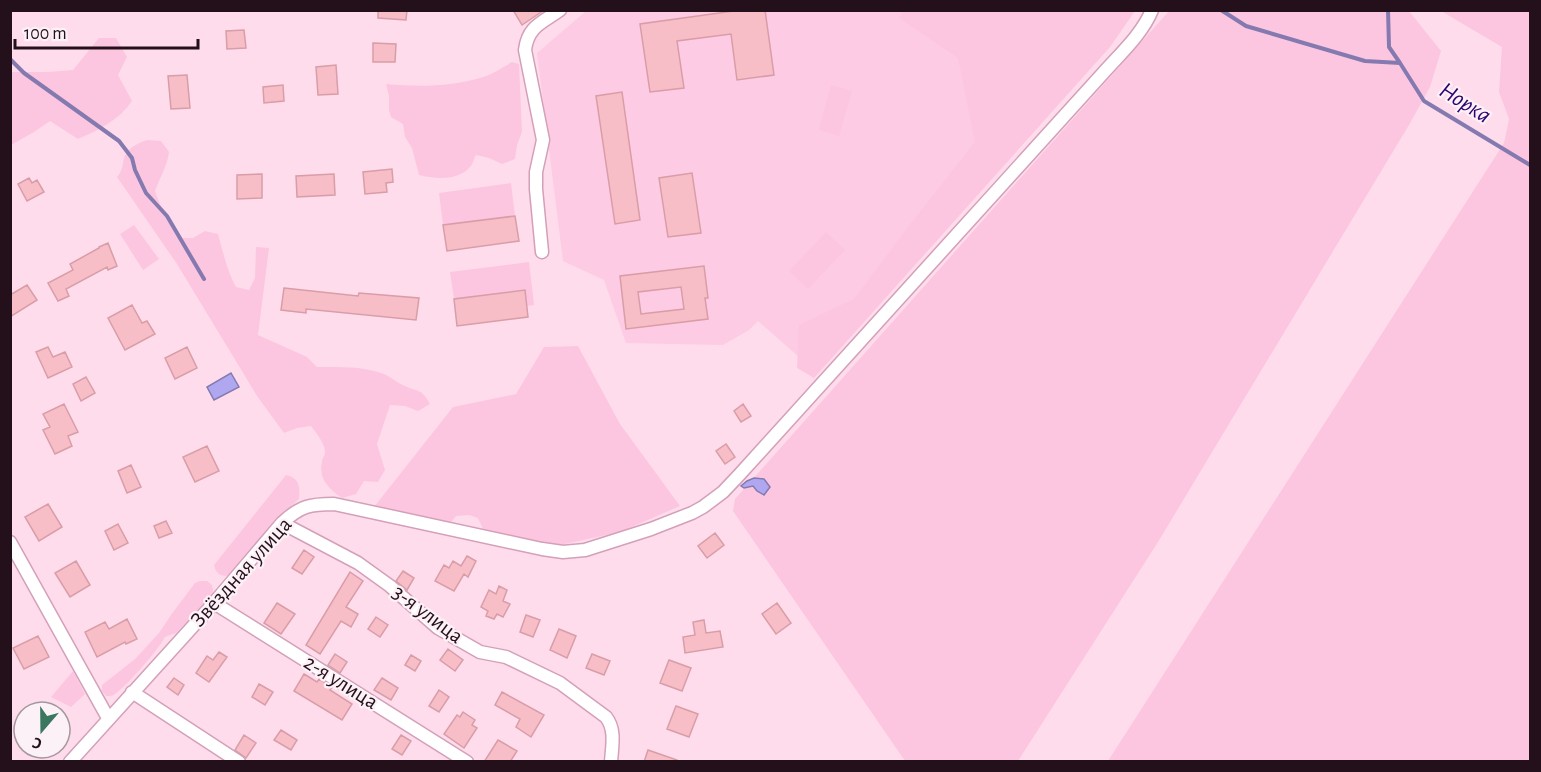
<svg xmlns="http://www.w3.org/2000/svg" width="1541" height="772" viewBox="0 0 1541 772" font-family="'Alegreya Sans',sans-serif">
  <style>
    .built { fill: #fdcbe3 }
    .green { fill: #fcc6e0 }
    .water { fill: #afa8f0; stroke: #857ab0; stroke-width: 1.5 }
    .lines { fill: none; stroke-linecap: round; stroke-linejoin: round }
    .stream { stroke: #857ab0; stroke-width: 4 }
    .building { fill: #f8bec8; stroke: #d89da7; stroke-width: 1.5; fill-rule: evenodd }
    .street-casing { stroke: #d4a0b9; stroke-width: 15 }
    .street { stroke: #fff; stroke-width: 12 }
    .labels { text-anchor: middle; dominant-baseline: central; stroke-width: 4.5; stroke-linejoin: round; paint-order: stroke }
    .street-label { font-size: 22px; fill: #23101a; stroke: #fcf1f6 }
    .water-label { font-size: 24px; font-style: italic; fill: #2d0271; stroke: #fcf1f6 }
  </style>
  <rect width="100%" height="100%" fill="#fedcec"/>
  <path class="built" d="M 586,11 L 971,11 L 1009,148 L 816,372 L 758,321 L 749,330 L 723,345 L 626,343 L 604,280 L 563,261 L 537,53 Z"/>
  <path class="green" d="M 904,10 L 1135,11 L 1110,47 L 814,378 L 797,368 L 799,325 L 854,299 L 911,223 L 975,142 L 958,58 L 899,18 Z
    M 1169,11 L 1409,11 L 1441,51 L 1430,87 L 1409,125 L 1158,542 L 1018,761 L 905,761 L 733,511 L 735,499 Z
    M 1441,11 L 1530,11 L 1530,761 L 1108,761 L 1504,143 L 1509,119 L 1499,92 L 1502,47 Z
    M 99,38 L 116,38 L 127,57 L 118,75 L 132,101 C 119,120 99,130 78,139 L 50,121 L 34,132 L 11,145 L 11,72 L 48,72 L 73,70 Z
    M 512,62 L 519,64 L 522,132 L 517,145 L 515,159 L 502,164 L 489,158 L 476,155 C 474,158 473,164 470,167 C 458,181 435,179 419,175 L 412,148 L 405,137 L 403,124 L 391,117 L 389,110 L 389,96 L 386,84 C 417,87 452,87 483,77 C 493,74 503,67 512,62 Z
    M 831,85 L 852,91 L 839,136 L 819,130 Z
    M 147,140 L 161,141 L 169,152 C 167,167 160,177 155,191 L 160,204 L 167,215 L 171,227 L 179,238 L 193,238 L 205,231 L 218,234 C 223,252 227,271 236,287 L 249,290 L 255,278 L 256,247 L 269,248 L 258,335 L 307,357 L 317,367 C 339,367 363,366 384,374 C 391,377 397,383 405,386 C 420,393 421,388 430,404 L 418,411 L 405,406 L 390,405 L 377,444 L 385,470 L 378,482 L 364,481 L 356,494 L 342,498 C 329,489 318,479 322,462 C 322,458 325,456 325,452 C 325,443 316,433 311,426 L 297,428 L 284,433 L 257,396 L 177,264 L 117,177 C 123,170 122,166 124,158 C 127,148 138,143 147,140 Z
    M 511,183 L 515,216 L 443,225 L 439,193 Z
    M 134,225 L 159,259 L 143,270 L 120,234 Z
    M 826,232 L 845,250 L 808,289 L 789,271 Z
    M 529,262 L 534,305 L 527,306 L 524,290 L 454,299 L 450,272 Z
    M 578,346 L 620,424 L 680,506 L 620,532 L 556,546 L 483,529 L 478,518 L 469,515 L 456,516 L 451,522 L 374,507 L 453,407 L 516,394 L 544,347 Z
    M 286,475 C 300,478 300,487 299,499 L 282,514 L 235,570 L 228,576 C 219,576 216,573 214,565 Z
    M 200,581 L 207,581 L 212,585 L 213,591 L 212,596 L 176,633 L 165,637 C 159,649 127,686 115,694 C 112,696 111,696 106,696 L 102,691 L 102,685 L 135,659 L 159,633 L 171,615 L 195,583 Z
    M 73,671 L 85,694 L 71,707 L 51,697 Z"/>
  <path class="water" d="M 231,373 L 239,387 L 214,400 L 207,387 Z
    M 754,478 L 764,479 L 770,487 L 764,495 L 757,491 L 753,486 L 744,488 L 741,486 L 747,481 Z"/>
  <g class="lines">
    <path class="stream" d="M 1221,10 L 1246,26 L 1365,61 L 1400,63 L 1424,101 L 1530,165
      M 1388,10 L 1389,47 L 1400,63
      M 10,59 L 24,73 L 119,141 L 132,158 L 135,170 L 146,193 L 167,216 L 204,279"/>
  </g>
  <path class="building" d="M 378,10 L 407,10 L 406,20 L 378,18 Z
    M 513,10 L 544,10 L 522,25 Z
    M 741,10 L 765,10 L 774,75 L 737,80 L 731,34 L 677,41 L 684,88 L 650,92 L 640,24 Z
    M 244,30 L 246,48 L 227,49 L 226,31 Z
    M 373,43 L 396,44 L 395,62 L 373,62 Z
    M 336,65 L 338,94 L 318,95 L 316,67 Z
    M 187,75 L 190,108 L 171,109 L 168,76 Z
    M 283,85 L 284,101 L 264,103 L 263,87 Z
    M 622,92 L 640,220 L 615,224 L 596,96 Z
    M 392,169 L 393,182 L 386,183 L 387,192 L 365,194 L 363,172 Z
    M 692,173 L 701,233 L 668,237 L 659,178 Z
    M 262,174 L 262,198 L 237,199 L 237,175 Z
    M 334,174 L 335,195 L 297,197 L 296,176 Z
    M 29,178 L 32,183 L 37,180 L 44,192 L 27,201 L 18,184 Z
    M 515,216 L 519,241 L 447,251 L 443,225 Z
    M 108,243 L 117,266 L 108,270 L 107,267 L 66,289 L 69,296 L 58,301 L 48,283 L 73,270 L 70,264 L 99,248 L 99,247 Z
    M 704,266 L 708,298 L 705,298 L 708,319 L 626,329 L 620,276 ZM 681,287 L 684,309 L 641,314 L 638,292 Z
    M 27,285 L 37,300 L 10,317 L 10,295 Z
    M 284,288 L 358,296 L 359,293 L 419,298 L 416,320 L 306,309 L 306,313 L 281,310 Z
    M 525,290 L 528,317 L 457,326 L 454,299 Z
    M 132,305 L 142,323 L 147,321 L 155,334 L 125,350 L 108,318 Z
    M 48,347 L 53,357 L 65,352 L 72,367 L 48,378 L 36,352 Z
    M 187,347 L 197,368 L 175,379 L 165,358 Z
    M 86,377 L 95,393 L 81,401 L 73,384 Z
    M 64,404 L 78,432 L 68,436 L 72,446 L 55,454 L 43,430 L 50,427 L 43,414 Z
    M 743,404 L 751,416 L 741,422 L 734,411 Z
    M 726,444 L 735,457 L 725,464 L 716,451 Z
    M 207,446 L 219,471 L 195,482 L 183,457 Z
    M 131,465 L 141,487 L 127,493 L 118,471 Z
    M 48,504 L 62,527 L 39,541 L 25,517 Z
    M 166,521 L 172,533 L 159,538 L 154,526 Z
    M 118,524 L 128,543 L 114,550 L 105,531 Z
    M 715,533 L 724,545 L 707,558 L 698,546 Z
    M 304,550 L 314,557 L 302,574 L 292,568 Z
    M 467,556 L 476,561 L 468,577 L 464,574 L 454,591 L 435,581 L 444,565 L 449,568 L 453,561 L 461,566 Z
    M 76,561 L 90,585 L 70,597 L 55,573 Z
    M 403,571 L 414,578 L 407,590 L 396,581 Z
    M 350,572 L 363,581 L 346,607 L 358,614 L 351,627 L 341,621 L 320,654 L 306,645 Z
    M 499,586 L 507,590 L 503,601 L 510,604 L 503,617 L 497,614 L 494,619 L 486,616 L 488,611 L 481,607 L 489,590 L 496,594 Z
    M 277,603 L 295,614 L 281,634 L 264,623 Z
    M 777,603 L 791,623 L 776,634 L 762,614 Z
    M 526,615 L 540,620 L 533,637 L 520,632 Z
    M 376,617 L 388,625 L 380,637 L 368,629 Z
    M 127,619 L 137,639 L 126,644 L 125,642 L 97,657 L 85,632 L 105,622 L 109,629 Z
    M 704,620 L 706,633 L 720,631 L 723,647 L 685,653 L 683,637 L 695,635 L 693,622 Z
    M 559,629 L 576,636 L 567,658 L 550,650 Z
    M 38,636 L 49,657 L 24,669 L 13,648 Z
    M 448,649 L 463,660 L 455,671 L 440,660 Z
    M 219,652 L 227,657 L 209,682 L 196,673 L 207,656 L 213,660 Z
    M 335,654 L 347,662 L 340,673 L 328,665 Z
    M 592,654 L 610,661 L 604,675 L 586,668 Z
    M 411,655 L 421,661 L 415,671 L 405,665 Z
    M 669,660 L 691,668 L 682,691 L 660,683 Z
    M 304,674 L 317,682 L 319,679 L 332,687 L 330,690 L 352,704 L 342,720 L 294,691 Z
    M 174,678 L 184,685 L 178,695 L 167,687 Z
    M 382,678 L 398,688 L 391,700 L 374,690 Z
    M 259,684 L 273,692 L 265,705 L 252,697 Z
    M 439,690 L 449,697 L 439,712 L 429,706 Z
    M 502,692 L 544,715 L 531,737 L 516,727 L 520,719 L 495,705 Z
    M 676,706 L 698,714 L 689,737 L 667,729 Z
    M 463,712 L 475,720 L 472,725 L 477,728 L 464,748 L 444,734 L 457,715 L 460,717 Z
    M 281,730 L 297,740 L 291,750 L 274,740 Z
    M 244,735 L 256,743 L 246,758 L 235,750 Z
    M 401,735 L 411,741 L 402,755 L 392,749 Z
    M 498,740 L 517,751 L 510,762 L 484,762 Z
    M 648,750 L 677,760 L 677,762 L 644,762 Z"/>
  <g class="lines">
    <defs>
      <path id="street" d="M 542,252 L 536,189 L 536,172 L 543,140 L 525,50 C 528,26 542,23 560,10
        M 282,523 L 358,563 L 390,586 L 438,628 L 480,652 L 506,657 L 560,683 L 606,717 C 616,730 612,746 611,762
        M 10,542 L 108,718
        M 214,603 L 467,762
        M 132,692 L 239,762
        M 70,762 L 214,603 L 282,523 C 300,506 310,504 334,504 L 542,549 L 563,552 L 585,550 L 651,529 L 692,513 L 703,507 L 723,492 L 740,474 L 1105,71 C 1122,52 1142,34 1152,10"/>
    </defs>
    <use href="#street" class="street-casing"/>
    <use href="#street" class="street"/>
  </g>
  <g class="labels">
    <g class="street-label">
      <text transform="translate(241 572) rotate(-48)">Звёздная улица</text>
      <text transform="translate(428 614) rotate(37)">3-я улица</text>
      <text transform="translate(341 682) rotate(32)">2-я улица</text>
    </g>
    <g class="water-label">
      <text transform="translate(1465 103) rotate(32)">Норка</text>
    </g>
  </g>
  <rect width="1541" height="772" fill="none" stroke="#23101a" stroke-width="24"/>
  <g transform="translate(42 730) rotate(200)"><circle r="28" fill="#fcf1f6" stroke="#a5979e" stroke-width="1.5"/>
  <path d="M0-4.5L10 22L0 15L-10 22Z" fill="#3a7660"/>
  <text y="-9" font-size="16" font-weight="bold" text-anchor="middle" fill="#23101a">С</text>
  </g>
  <path d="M15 39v9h183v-9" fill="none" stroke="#23101a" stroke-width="3"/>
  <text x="24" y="39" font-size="18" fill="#23101a" stroke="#fcf1f6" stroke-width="4.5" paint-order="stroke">100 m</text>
</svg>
